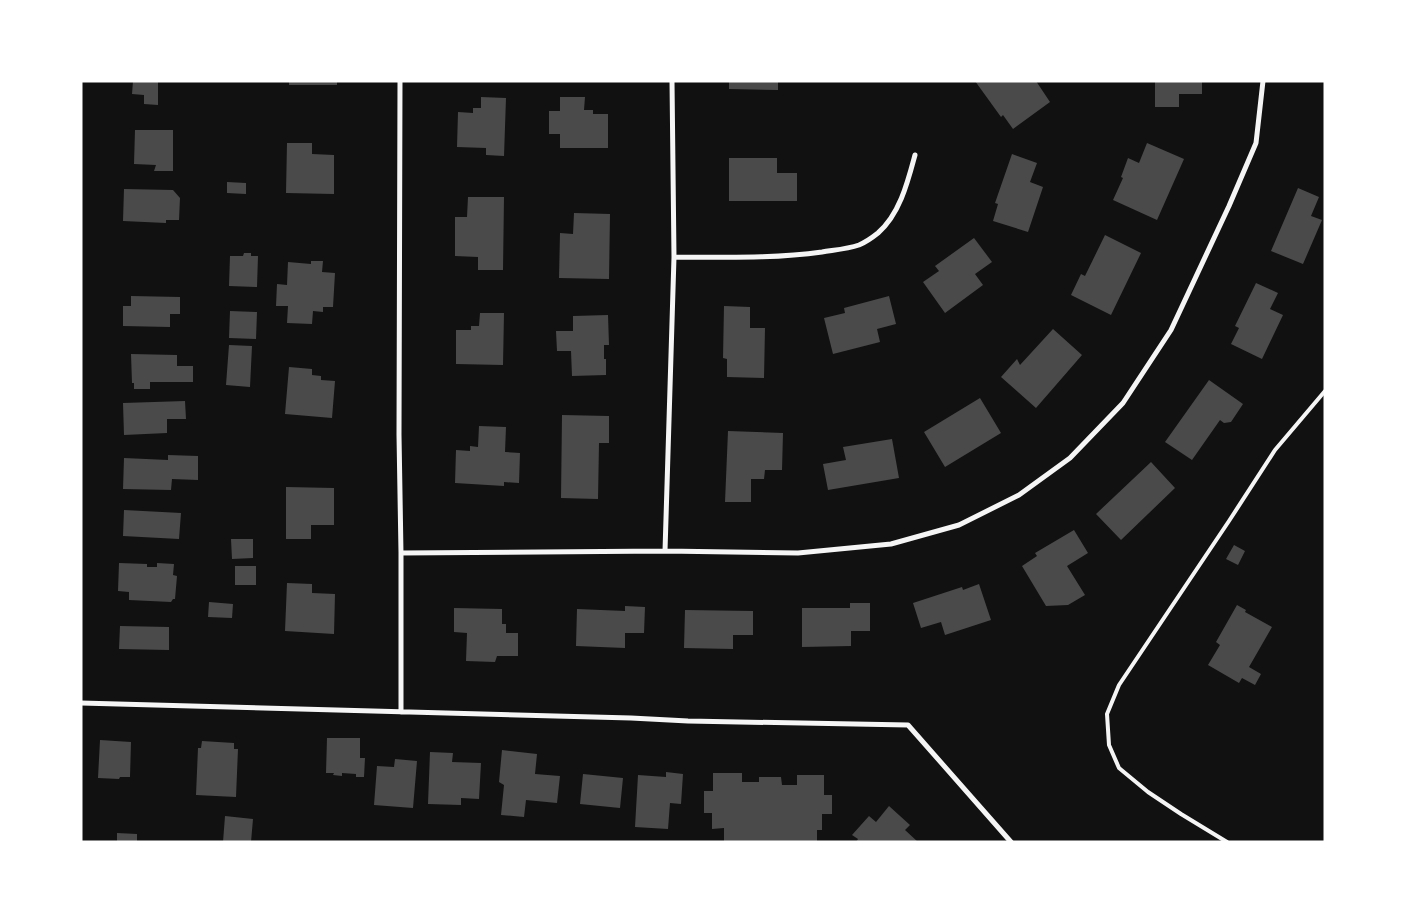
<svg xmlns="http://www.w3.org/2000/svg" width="1406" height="923" viewBox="0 0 1406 923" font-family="Figtree,sans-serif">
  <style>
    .building { fill: #4a4a4a }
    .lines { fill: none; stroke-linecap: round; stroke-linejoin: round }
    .service { stroke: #f5f5f5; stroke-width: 4 }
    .minor { stroke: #f5f5f5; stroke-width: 5 }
  </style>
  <rect width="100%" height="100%" fill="#111"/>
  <path class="building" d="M 133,81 L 158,81 L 158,105 L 144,104 L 144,95 L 132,94 Z
    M 289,81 L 337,81 L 337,85 L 289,85 Z
    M 729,81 L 778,81 L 778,90 L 729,89 Z
    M 975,81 L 1036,81 L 1050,102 L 1013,129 L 1003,115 L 1001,117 Z
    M 1155,81 L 1202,81 L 1202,94 L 1179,94 L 1179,107 L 1155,107 Z
    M 481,97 L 506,98 L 504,156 L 486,155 L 486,148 L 457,147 L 458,112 L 473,113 L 473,108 L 481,108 Z
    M 560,97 L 585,97 L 584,110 L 593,110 L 593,114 L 608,114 L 608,148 L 560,148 L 560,134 L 549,134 L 549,111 L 560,111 Z
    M 135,130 L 173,130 L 173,171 L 154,171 L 156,165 L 134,164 Z
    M 287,143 L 312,143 L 312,154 L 334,155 L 334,194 L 286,193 Z
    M 1147,143 L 1184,159 L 1157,220 L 1113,200 L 1123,178 L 1121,177 L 1128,158 L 1139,163 Z
    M 1012,154 L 1037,163 L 1030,182 L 1043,187 L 1028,232 L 993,221 L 998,204 L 995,203 Z
    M 729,158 L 777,158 L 777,173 L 797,173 L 797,201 L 729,201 Z
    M 227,182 L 246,183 L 246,194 L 227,193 Z
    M 1298,188 L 1319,197 L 1311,216 L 1322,220 L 1303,264 L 1271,251 Z
    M 124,189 L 173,190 L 180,198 L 179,220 L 166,220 L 166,223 L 123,221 Z
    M 468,197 L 504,197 L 503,270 L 478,270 L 478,257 L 455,256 L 455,217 L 467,217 Z
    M 574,213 L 610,214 L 609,279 L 559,278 L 560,233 L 573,234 Z
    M 1105,235 L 1141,253 L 1111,315 L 1071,295 L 1081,274 L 1085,276 Z
    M 974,238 L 992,262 L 975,274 L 983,285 L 945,313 L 923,282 L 939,271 L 935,266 Z
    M 244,253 L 251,253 L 251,256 L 258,256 L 257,287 L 229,286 L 230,256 L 243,256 Z
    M 311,261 L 323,261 L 322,272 L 335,273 L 333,307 L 323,307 L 323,312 L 313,311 L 312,324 L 287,323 L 288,306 L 276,306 L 277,284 L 287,285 L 288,262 L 311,264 Z
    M 1256,283 L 1278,293 L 1270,309 L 1283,315 L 1262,359 L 1231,344 L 1239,328 L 1235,326 Z
    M 131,296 L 180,297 L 180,314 L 170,314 L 170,327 L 123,326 L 123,306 L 131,306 Z
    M 889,296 L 896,324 L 877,329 L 880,342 L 833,354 L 824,318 L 845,313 L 844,308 Z
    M 724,306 L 750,307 L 750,328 L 765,328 L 764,378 L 727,377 L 727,359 L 723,358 Z
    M 230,311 L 257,312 L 256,339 L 229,338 Z
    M 480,313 L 504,313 L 503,365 L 456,364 L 456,330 L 471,330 L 471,326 L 479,326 Z
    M 608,315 L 609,345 L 604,345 L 604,359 L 606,359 L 606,375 L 572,376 L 571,351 L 557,351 L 556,331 L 573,331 L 573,316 Z
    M 1053,329 L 1082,355 L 1036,408 L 1001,377 L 1017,359 L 1020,365 Z
    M 229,345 L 252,346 L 250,387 L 226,385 Z
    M 131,354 L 177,355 L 177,366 L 193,366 L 193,382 L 150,382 L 150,389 L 134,389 L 134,383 L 132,383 Z
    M 289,367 L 312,369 L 312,375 L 321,376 L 321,380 L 335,381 L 332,418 L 285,414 Z
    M 1209,380 L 1243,404 L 1231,422 L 1224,423 L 1220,420 L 1192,460 L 1165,442 Z
    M 980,398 L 1001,433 L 945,467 L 924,432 Z
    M 185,401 L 186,419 L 167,419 L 167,433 L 124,435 L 123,403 Z
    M 562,415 L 609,416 L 609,443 L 599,443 L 598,499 L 561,498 Z
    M 479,426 L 506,427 L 505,452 L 520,453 L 519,483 L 504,482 L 504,486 L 455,483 L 456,450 L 470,451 L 470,446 L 478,447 Z
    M 728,431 L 783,433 L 782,470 L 765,470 L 764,479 L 751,479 L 751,502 L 725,502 Z
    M 892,439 L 899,478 L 828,490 L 823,464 L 846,460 L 843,447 Z
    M 168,455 L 198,456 L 198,480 L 172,479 L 171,490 L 123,489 L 124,458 L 168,460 Z
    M 1151,462 L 1175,488 L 1121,540 L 1096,514 Z
    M 286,487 L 334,488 L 334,525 L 311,525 L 311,539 L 286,539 Z
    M 124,510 L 181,513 L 179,539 L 123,536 Z
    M 1074,530 L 1088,553 L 1067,566 L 1085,595 L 1068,605 L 1046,606 L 1022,566 L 1037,556 L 1035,553 Z
    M 231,539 L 253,539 L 253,558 L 232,559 Z
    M 1234,545 L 1245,551 L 1238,565 L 1226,559 Z
    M 119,563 L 147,564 L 147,567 L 157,567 L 157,563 L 174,564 L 173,575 L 177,576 L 175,599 L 173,599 L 171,602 L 129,600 L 129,592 L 118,591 Z
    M 235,566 L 256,566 L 256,585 L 235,585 Z
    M 287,583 L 312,584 L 312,593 L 335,594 L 334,634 L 285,631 Z
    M 979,584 L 991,620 L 945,635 L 941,622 L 921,628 L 913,603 L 962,587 L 963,590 Z
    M 209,602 L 233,604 L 232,618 L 208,617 Z
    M 850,603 L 870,603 L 870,631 L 851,631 L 851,646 L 802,647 L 802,608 L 850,608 Z
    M 1237,605 L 1246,610 L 1245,612 L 1272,627 L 1249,667 L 1261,674 L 1255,685 L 1242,678 L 1239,683 L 1208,665 L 1220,645 L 1216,642 Z
    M 625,606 L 645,607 L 644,633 L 625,633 L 625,648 L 576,646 L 577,609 L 625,611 Z
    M 454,608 L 502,609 L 502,624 L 506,624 L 506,633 L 518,633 L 518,656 L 497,656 L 495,662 L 466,661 L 467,633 L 454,632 Z
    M 685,610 L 753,611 L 753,635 L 733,635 L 733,649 L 684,648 Z
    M 120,626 L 169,627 L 169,650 L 119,649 Z
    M 327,738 L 360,738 L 360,758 L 365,758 L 364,777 L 356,777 L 356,774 L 342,773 L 342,776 L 333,775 L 334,773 L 326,773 Z
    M 100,740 L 131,742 L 130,777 L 120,777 L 119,779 L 98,778 Z
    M 202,741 L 234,743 L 234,749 L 238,749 L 236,797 L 196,795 L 198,748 L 201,748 Z
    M 502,750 L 537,754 L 535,774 L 560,776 L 557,803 L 526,800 L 524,817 L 501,815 L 504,785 L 499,782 Z
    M 430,752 L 453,753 L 452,762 L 481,763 L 479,799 L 461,798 L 461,805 L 428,804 Z
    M 395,759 L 417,761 L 413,808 L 374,805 L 377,766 L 394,767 Z
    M 666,772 L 683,774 L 681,804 L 670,803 L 668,829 L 635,827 L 638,775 L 666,777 Z
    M 713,773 L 742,773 L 742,782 L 759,782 L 759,777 L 781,777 L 782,785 L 797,785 L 797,775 L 824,775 L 824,795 L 832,795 L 832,814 L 822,814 L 822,830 L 817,830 L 817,842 L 724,842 L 724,828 L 712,829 L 712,813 L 704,813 L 704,791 L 713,791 Z
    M 583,774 L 623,778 L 620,808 L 580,804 Z
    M 889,806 L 910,825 L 905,830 L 918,842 L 856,842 L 858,839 L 852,835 L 869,816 L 876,822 Z
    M 225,816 L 253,819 L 251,842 L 223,842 Z
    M 117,833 L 137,834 L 137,842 L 117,842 Z"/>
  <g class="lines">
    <path class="service" d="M 1227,842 L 1181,814 L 1148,792 L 1119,768 L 1109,745 L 1107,714 L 1119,685 L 1229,521 L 1275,450 L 1325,391"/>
    <path class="minor" d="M 400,81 L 399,435 L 401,553 L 401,712
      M 674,257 C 723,257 773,259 822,252 C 834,250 847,249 859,245 C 866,242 873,237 878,233 C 900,214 908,181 915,155
      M 665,551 L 674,257 L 672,81
      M 401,553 L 665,551 L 798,553 L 891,544 L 959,525 L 1019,495 L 1070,458 L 1123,403 L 1171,330 L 1229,206 L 1256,143 L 1263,81
      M 81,703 L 631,718 L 688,721 L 908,725 L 1011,842"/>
  </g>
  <rect width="1406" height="923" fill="none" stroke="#ffffff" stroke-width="165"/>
</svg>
